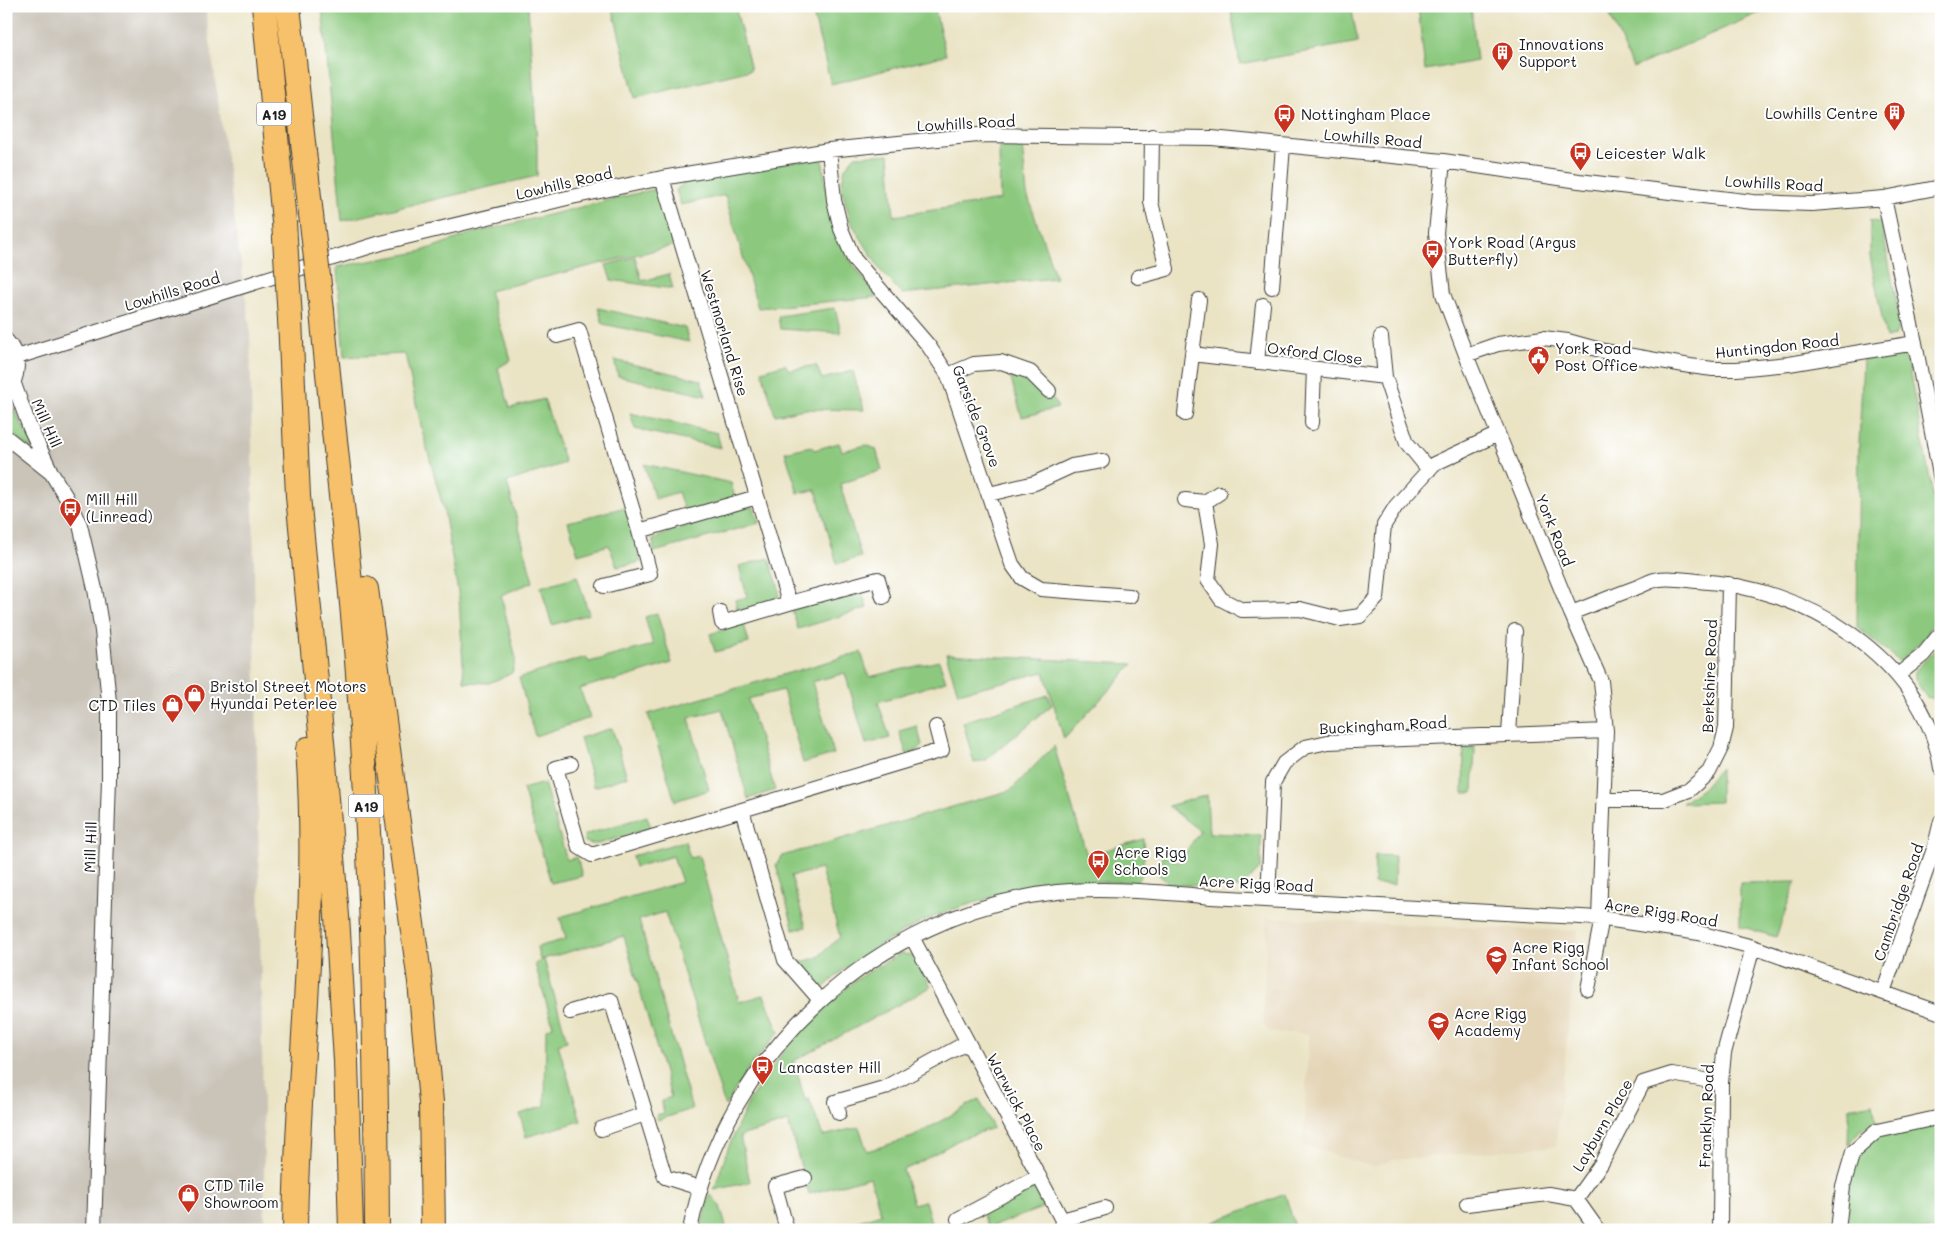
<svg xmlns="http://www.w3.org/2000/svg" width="1947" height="1236" viewBox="0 0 1947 1236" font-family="Mali,sans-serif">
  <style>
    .built { fill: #e4d5b7 }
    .industrial { fill: #c9c3b8 }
    .green { fill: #8cc97f; stroke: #54724e }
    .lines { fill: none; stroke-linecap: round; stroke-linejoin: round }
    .minor-casing { stroke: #3b3a35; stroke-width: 16 }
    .trunk-casing { stroke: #3b3a35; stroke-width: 26 }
    .minor { stroke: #fff; stroke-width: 14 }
    .trunk { stroke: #f7c06b; stroke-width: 24 }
    .trunk-bridge-casing { stroke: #3b3a35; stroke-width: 26; stroke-linecap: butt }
    .trunk-bridge { stroke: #f7c06b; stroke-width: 24 }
    .labels { text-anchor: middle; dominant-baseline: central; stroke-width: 4; stroke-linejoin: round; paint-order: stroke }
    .shield { fill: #fff; stroke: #606060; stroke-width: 1 }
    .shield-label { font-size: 14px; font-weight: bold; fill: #1c1c1c }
    .poi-label { font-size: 15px; fill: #1c1c1c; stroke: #fff; text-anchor: start }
    .street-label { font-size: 15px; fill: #1c1c1c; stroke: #fff }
  </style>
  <rect width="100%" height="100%" fill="#fff"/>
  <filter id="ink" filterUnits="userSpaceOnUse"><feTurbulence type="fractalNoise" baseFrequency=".02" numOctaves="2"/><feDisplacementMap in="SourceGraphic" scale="10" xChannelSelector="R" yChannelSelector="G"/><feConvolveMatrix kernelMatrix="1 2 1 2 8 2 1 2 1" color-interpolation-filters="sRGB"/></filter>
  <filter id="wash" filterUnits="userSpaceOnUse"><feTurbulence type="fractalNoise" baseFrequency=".0096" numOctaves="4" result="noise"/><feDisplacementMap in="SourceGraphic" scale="20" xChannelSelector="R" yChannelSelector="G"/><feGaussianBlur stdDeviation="1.12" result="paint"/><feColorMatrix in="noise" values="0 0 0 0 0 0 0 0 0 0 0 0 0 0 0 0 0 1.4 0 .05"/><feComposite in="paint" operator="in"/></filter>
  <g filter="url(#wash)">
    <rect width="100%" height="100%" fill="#eae3c4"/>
    <path class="built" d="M 1267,917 L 1421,926 L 1578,931 L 1556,1146 L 1414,1158 L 1392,1160 L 1373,1167 L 1303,1145 L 1309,1034 L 1269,1032 L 1263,1023 Z"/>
    <path class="industrial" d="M 6,6 L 205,6 L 250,329 L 265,1230 L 6,1230 Z"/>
    <path class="green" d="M 322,6 L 528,6 L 537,145 L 537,176 L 342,221 Z
      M 612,6 L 735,6 L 751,70 L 635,98 Z
      M 811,6 L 934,6 L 946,55 L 831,84 Z
      M 1230,6 L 1351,6 L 1358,42 L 1240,64 Z
      M 1418,6 L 1471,6 L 1477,61 L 1425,70 Z
      M 1606,6 L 1775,6 L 1633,68 Z
      M 1022,145 L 1027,194 L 1056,278 L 902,294 L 881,271 L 851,222 L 841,187 L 845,168 L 855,156 L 889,154 L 894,216 L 1000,200 L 999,146 Z
      M 822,157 L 827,195 L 847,256 L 877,297 L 758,308 L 725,195 L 681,205 L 676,190 L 688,178 Z
      M 659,188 L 676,245 L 489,291 L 511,360 L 498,368 L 510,408 L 544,399 L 565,463 L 507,482 L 533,582 L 501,595 L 516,659 L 512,673 L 489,683 L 464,682 L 459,598 L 444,511 L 422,430 L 405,354 L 344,357 L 337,267 L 419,252 L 470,234 Z
      M 1870,220 L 1881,223 L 1901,325 L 1894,336 L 1886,338 L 1870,256 Z
      M 635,257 L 642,281 L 669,274 L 673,289 L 611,280 L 606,265 Z
      M 598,308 L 685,328 L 689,342 L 603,324 Z
      M 835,308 L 841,333 L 780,329 L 778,316 Z
      M 1896,353 L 1907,358 L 1941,538 L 1941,598 L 1927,635 L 1900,662 L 1857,627 L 1859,444 L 1863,359 Z
      M 614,360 L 701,380 L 706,396 L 618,376 Z
      M 785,364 L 789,370 L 816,365 L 822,379 L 853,371 L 864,410 L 804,409 L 775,415 L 762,371 Z
      M 1008,369 L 1029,374 L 1052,396 L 1058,408 L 1022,417 Z
      M 11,405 L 35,449 L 33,450 L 6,429 L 6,408 Z
      M 630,413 L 717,433 L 721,448 L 635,429 Z
      M 839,443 L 842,451 L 866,445 L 876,449 L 882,470 L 840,484 L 861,557 L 837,564 L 816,490 L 798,493 L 785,452 L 811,446 L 814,450 Z
      M 644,464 L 731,483 L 735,498 L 685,512 L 678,492 L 655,499 Z
      M 753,506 L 759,523 L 654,552 L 653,540 L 667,533 L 741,508 Z
      M 626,507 L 641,562 L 617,567 L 609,545 L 578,554 L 568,522 Z
      M 769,558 L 779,589 L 779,597 L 774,602 L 743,612 L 737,608 L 735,600 L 747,597 L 739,566 Z
      M 577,576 L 589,614 L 552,625 L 541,587 Z
      M 861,589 L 867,608 L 798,629 L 792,610 Z
      M 657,613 L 672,663 L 614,681 L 608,680 L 580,689 L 590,718 L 535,736 L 519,678 L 586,657 L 589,662 L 653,645 L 645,617 Z
      M 744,624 L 749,643 L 715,652 L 710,634 Z
      M 1941,644 L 1941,700 L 1926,697 L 1915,679 L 1915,671 Z
      M 861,652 L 869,677 L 939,661 L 946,681 L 878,702 L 890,738 L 866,744 L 845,673 L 812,682 L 834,754 L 803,763 L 783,690 L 748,699 L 775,790 L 748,799 L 722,709 L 689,718 L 709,790 L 675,801 L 648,714 Z
      M 946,654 L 1133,664 L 1064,739 L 1044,672 L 958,693 Z
      M 1048,695 L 1052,705 L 986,760 L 974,763 L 963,722 Z
      M 917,726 L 922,745 L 918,750 L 907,755 L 899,731 Z
      M 612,728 L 627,777 L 594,787 L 580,738 Z
      M 1054,746 L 1087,856 L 1143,839 L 1144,857 L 1141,877 L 1135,882 L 1076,882 L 1022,888 L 951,910 L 921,922 L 873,949 L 844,969 L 822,989 L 799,963 L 818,957 L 840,937 L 821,869 L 791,876 L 806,927 L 794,930 L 776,865 L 782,856 L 1011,790 Z
      M 1464,748 L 1475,748 L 1473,793 L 1463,793 Z
      M 1720,768 L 1720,802 L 1682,803 L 1703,788 Z
      M 544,783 L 567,860 L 577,857 L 582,876 L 551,883 L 523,789 Z
      M 1207,795 L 1209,833 L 1261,835 L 1261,868 L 1240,888 L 1169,884 L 1159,875 L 1159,862 L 1164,855 L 1178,863 L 1200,831 L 1168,806 Z
      M 647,816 L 651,828 L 598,844 L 592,844 L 585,842 L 584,835 Z
      M 685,841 L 690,858 L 699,856 L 739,1002 L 764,995 L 779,1032 L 748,1069 L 725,1106 L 665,912 L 639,920 L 692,1109 L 658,1120 L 656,1115 L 664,1113 L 661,1101 L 671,1097 L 624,936 L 540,960 L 537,947 L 566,939 L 560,917 L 682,882 L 673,856 L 635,867 L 632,856 Z
      M 1375,855 L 1395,856 L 1394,885 L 1374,884 Z
      M 1796,882 L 1776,937 L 1740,926 L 1740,883 Z
      M 901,953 L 916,957 L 931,987 L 794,1061 L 805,1100 L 809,1099 L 823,1136 L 859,1127 L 867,1151 L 913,1137 L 979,1099 L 993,1128 L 960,1139 L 915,1165 L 903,1170 L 913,1204 L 925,1201 L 932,1226 L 922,1230 L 830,1230 L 881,1214 L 870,1177 L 809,1194 L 788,1122 L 740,1136 L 750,1182 L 714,1190 L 728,1148 L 750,1099 L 786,1048 L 825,1006 L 857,979 Z
      M 544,959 L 567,1041 L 558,1044 L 581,1121 L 526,1137 L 520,1114 L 545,1106 L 546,1029 L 553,1026 L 535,964 Z
      M 1873,1103 L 1876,1122 L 1861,1129 L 1848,1145 L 1849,1108 Z
      M 1941,1121 L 1941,1230 L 1842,1230 L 1849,1175 L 1862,1150 L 1879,1133 Z
      M 1028,1190 L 1037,1190 C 1043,1195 1046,1199 1042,1208 L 988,1228 L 982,1214 Z
      M 710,1194 L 720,1206 L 727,1230 L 700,1230 Z
      M 1285,1194 L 1296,1230 L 1193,1230 Z"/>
  </g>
  <g filter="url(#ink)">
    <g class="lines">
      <defs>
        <path id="minor" d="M 829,150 L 834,200 L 841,229 L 854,259 L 928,345 L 948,375 L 1012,564 L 1022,578 L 1041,589 L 1130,596
          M 1443,161 L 1436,233 L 1443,294 L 1466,355 L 1571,613 L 1601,681 L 1606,731 L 1599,918 L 1600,928 L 1588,989
          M 662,178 L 789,603 L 878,579 L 883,597
          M 1884,198 L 1915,343 L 1941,480
          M 1138,277 L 1167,269 L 1151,202 L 1152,136
          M 1272,287 L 1283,146
          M 1199,300 L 1192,354 L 1385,377 L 1407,443 L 1429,470
          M 557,336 L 579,330 L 639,531 L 757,497
          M 1381,337 L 1385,377
          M 6,340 C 22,357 19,378 6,395
          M 1466,355 L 1498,344 L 1543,338 L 1568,341 L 1604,351 L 1690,366 L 1713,369 L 1737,369 L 1789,364 L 1915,343
          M 17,357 L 381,243 L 567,198 L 662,178 L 829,150 L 978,135 L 1212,138 L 1443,161 L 1579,181 L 1753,202 L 1812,204 L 1884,198 L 1941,187
          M 1257,362 L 1263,305
          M 948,375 L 974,364 L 1001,362 L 1030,372 L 1049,391
          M 14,384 L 30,428 L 52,474 L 66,497 L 80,525 L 95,589 L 102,631 L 109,702 L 109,779 L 94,1230
          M 1185,414 L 1192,354
          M 1312,423 L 1314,369
          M 6,437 L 50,472
          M 1219,493 L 1205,502 L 1212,544 L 1208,580 L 1221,599 L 1242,610 L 1300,609 L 1340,619 L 1360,616 L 1377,598 L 1384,525 L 1396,506 L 1434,464 L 1498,434
          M 989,494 L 1035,483 L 1072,466 L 1102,461
          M 1185,500 L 1205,502
          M 604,586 L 650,574 L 639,531
          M 720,612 L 722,623 L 789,603
          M 1571,613 C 1592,605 1613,596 1635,588 C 1642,586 1651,580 1659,579 C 1671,577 1686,580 1697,581 C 1802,586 1924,657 1941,768
          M 1898,675 L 1923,655 L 1941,633
          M 1509,735 L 1515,631
          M 571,764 L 556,768 L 579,847 L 592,855 L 742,810
          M 1603,800 L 1663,800 L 1689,790 L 1709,772 L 1721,748 L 1726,728 L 1729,584
          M 1268,900 L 1273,782 L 1284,763 L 1305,747 L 1328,742 L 1606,731
          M 912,937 L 1062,1220 L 1105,1208
          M 1883,992 L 1935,846 L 1941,821
          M 820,1000 L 785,960 L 742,810 L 942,750 L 936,727
          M 570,1012 L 611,1000 L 665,1177 L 700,1188
          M 839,1113 L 835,1102 L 884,1088 L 966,1043
          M 601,1129 L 645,1114
          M 1576,1199 L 1601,1164 L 1643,1083 L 1672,1074 L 1721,1083
          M 1467,1204 L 1548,1194 L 1576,1199 L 1598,1230
          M 958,1219 L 1039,1176
          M 690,1230 C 725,1052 877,913 1057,892 C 1105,887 1163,892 1211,897 L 1599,918 L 1699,933 L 1753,947 L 1941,1013
          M 787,1230 L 775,1186 L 805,1178
          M 1720,1230 L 1721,1083 L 1724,1053 L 1753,947
          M 1838,1230 L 1843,1186 L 1853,1152 L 1877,1131 L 1941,1117"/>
        <path id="trunk" d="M 264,6 L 284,222
          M 288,6 L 310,206
          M 322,311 C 331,413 344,514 353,615 C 372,819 376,1025 377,1230
          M 290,319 L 298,496 L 324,763 L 337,916 L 346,1061 L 351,1230
          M 366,589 L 420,982 L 431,1102 L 433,1230
          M 295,1230 C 297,1069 320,909 308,749"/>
      </defs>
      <use href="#minor" class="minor-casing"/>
      <use href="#trunk" class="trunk-casing"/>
      <use href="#minor" class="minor"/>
      <use href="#trunk" class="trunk"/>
      <defs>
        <path id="trunk-bridge" d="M 310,206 L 322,311
          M 284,222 L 290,319"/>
      </defs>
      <use href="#trunk-bridge" class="trunk-bridge-casing"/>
      <use href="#trunk-bridge" class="trunk-bridge"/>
    </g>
  </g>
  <defs>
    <symbol id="building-pin" viewBox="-11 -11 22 30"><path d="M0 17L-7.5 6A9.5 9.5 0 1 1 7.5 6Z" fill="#c8321e" stroke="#fff"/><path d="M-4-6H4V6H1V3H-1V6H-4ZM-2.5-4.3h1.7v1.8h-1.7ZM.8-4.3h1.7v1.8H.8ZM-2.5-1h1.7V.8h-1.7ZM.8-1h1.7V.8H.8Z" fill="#fff"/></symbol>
    <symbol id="bus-pin" viewBox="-11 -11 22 30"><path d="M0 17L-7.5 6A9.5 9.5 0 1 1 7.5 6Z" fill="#c8321e" stroke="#fff"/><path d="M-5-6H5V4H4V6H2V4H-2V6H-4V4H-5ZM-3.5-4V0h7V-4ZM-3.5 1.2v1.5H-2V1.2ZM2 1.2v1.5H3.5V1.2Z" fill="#fff"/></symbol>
    <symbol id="civic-pin" viewBox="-11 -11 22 30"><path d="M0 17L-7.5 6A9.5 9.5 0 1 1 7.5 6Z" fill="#c8321e" stroke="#fff"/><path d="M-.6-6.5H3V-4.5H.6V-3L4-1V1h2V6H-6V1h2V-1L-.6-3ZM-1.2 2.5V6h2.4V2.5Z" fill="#fff"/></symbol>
    <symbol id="shop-pin" viewBox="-11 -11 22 30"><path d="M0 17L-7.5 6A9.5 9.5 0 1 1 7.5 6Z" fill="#c8321e" stroke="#fff"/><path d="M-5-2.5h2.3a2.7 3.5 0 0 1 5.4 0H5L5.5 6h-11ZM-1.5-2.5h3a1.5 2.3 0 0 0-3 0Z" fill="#fff"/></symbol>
    <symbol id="school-pin" viewBox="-11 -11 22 30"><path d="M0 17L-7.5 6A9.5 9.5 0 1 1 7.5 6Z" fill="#c8321e" stroke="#fff"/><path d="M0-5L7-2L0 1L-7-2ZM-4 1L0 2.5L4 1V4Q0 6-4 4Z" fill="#fff"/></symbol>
  </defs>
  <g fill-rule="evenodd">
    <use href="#building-pin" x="1490" y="40" width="25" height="34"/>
    <use href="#building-pin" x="1882" y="100" width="25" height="34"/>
    <use href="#bus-pin" x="1272" y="102" width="25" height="34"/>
    <use href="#bus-pin" x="1568" y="140" width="25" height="34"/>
    <use href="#bus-pin" x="1420" y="238" width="25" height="34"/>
    <use href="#civic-pin" x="1526" y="344" width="25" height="34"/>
    <use href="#bus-pin" x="58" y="496" width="25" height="34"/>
    <use href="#shop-pin" x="182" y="682" width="25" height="34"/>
    <use href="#shop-pin" x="160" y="692" width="25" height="34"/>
    <use href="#bus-pin" x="1086" y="848" width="25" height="34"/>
    <use href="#school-pin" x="1484" y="944" width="25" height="34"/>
    <use href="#school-pin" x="1426" y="1010" width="25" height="34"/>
    <use href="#bus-pin" x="750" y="1054" width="25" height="34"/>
    <use href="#shop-pin" x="176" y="1182" width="25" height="34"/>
  </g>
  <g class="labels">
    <g class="shield">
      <rect x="256.5" y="102.5" width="35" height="23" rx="4"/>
      <rect x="348.5" y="794.5" width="35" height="23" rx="4"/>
    </g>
    <g class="shield-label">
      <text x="274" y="114">A19</text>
      <text x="366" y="806">A19</text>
    </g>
    <g class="poi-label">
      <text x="1519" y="44">Innovations<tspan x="1519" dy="17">Support</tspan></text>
      <text x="1878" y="113" text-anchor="end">Lowhills Centre</text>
      <text x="1301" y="114">Nottingham Place</text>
      <text x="1596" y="153">Leicester Walk</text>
      <text x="1448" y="242">York Road (Argus<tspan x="1448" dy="17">Butterfly)</tspan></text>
      <text x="1555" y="348">York Road<tspan x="1555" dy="17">Post Office</tspan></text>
      <text x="86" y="499">Mill Hill<tspan x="86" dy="17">(Linread)</tspan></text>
      <text x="210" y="686">Bristol Street Motors<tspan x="210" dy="17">Hyundai Peterlee</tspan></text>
      <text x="156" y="705" text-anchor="end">CTD Tiles</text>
      <text x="1114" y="852">Acre Rigg<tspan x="1114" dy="17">Schools</tspan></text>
      <text x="1512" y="947">Acre Rigg<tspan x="1512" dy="17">Infant School</tspan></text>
      <text x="1454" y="1013">Acre Rigg<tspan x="1454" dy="17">Academy</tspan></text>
      <text x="779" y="1067">Lancaster Hill</text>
      <text x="204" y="1185">CTD Tile<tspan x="204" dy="17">Showroom</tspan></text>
    </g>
    <g class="street-label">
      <text transform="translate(966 123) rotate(-3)">Lowhills Road</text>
      <text transform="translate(1373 138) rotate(5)">Lowhills Road</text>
      <text transform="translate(564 183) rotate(-13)">Lowhills Road</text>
      <text transform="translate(1774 183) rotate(3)">Lowhills Road</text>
      <text transform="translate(172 291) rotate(-17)">Lowhills Road</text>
      <text transform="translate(725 333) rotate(73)">Westmorland Rise</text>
      <text transform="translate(1777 346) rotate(-6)">Huntingdon Road</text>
      <text transform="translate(1315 353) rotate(7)">Oxford Close</text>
      <text transform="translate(977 416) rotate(69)">Garside Grove</text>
      <text transform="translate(47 423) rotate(66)">Mill Hill</text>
      <text transform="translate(1555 530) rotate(68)">York Road</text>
      <text transform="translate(1709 676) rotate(-88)">Berkshire Road</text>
      <text transform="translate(1383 725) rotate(-3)">Buckingham Road</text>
      <text transform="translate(90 847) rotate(-88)">Mill Hill</text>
      <text transform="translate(1256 883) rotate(3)">Acre Rigg Road</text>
      <text transform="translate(1898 902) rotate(-71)">Cambridge Road</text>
      <text transform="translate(1661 912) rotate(9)">Acre Rigg Road</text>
      <text transform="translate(1017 1102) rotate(62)">Warwick Place</text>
      <text transform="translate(1706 1116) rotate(-88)">Franklyn Road</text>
      <text transform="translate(1602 1125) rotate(-60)">Layburn Place</text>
    </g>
  </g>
  <rect width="1947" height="1236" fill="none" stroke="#fff" stroke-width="25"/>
</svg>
